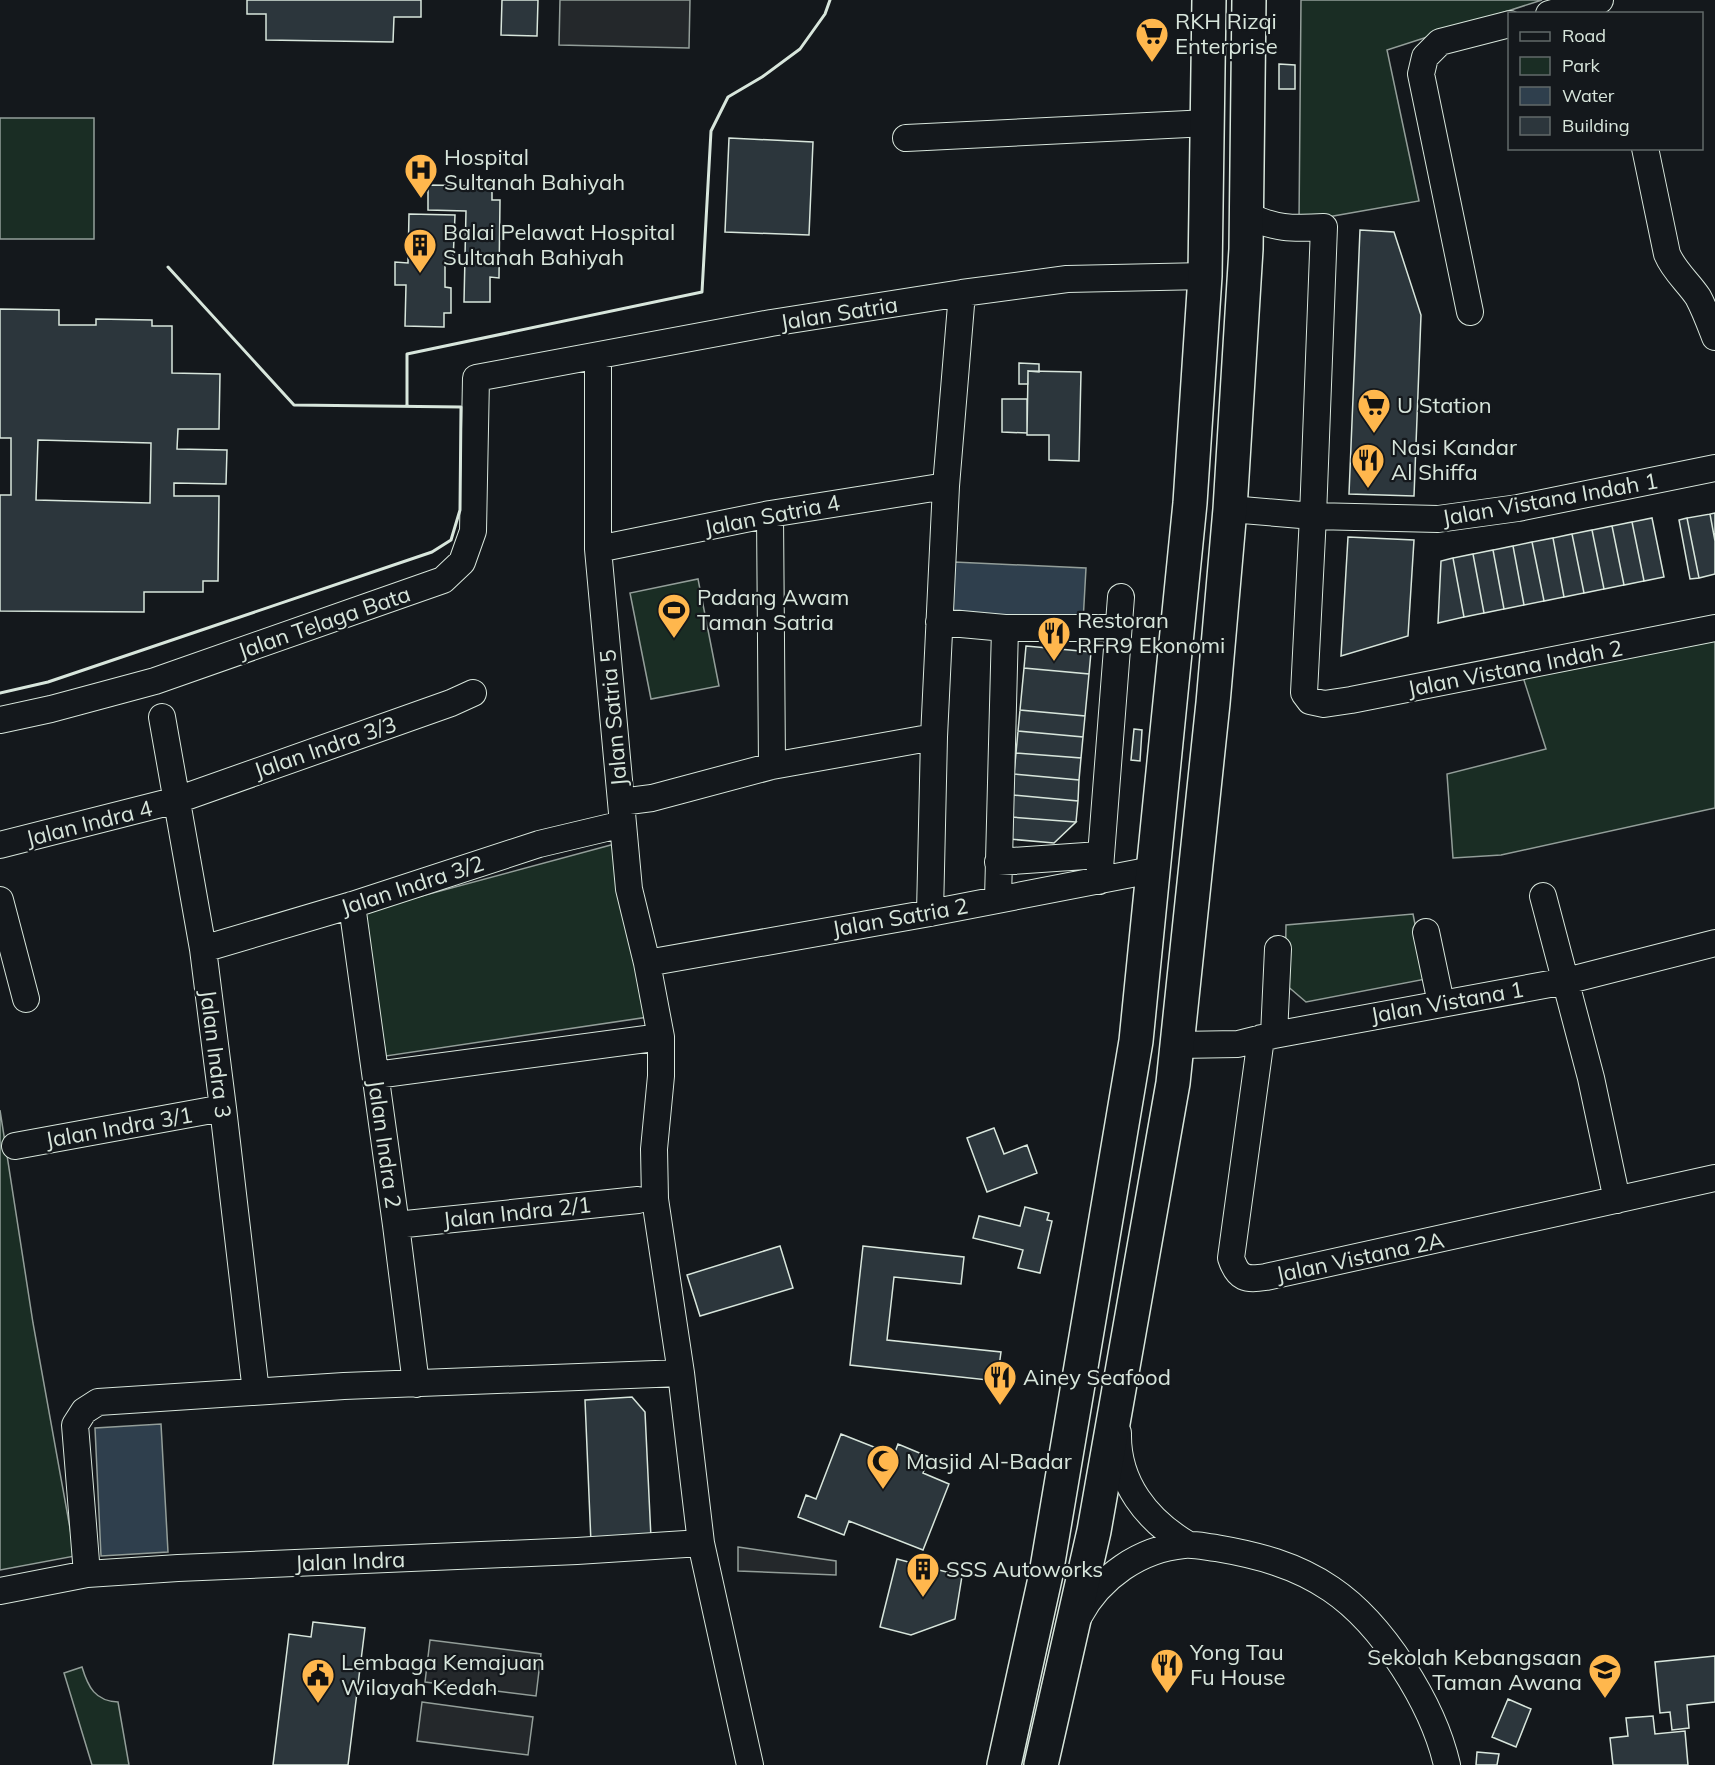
<svg xmlns="http://www.w3.org/2000/svg" width="1715" height="1765" viewBox="0 0 1715 1765" font-family="Mulish,sans-serif">
  <style>
    .green { fill: #1a2d24; stroke: #939e99; stroke-width: 1.5 }
    .parking { fill: #24282b; stroke: #939e99; stroke-width: 1.5 }
    .water { fill: #2f3f4d; stroke: #939e99; stroke-width: 1.5 }
    .building { fill: #2c363c; stroke: #d8e6dc; stroke-width: 1.5; fill-rule: evenodd }
    .lines { fill: none; stroke-linecap: round; stroke-linejoin: round }
    .minor-casing { stroke: #d8e6dc; stroke-width: 28 }
    .highway-casing { stroke: #d8e6dc; stroke-width: 36 }
    .minor { stroke: #14181c; stroke-width: 26 }
    .highway { stroke: #14181c; stroke-width: 33 }
    .wall { stroke: #d8e6dc; stroke-width: 3 }
    .labels { text-anchor: middle; dominant-baseline: central; stroke-width: 4.5; stroke-linejoin: round; paint-order: stroke }
    .poi-label { font-size: 22px; fill: #d8e6dc; stroke: #14181c; text-anchor: start }
    .street-label { font-size: 22px; fill: #d8e6dc; stroke: #14181c }
  </style>
  <rect width="100%" height="100%" fill="#14181c"/>
  <path class="green" d="M 1301,0 L 1542,0 L 1387,50 L 1419,201 L 1299,222 Z
    M 0,118 L 94,118 L 94,239 L 0,239 Z
    M 698,579 L 719,686 L 651,699 L 630,593 Z
    M 1715,639 L 1715,808 L 1501,855 L 1453,858 L 1447,774 L 1546,749 L 1523,677 Z
    M 622,842 L 648,1017 L 386,1056 L 362,912 Z
    M 1413,914 L 1426,979 L 1306,1002 L 1285,984 L 1286,925 Z
    M 0,1110 L 33,1323 L 75,1556 L 0,1570 Z
    M 82,1667 C 88,1687 95,1701 118,1702 L 129,1765 L 92,1765 L 64,1673 Z"/>
  <path class="parking" d="M 560,0 L 690,0 L 689,48 L 559,45 Z
    M 738,1547 L 836,1561 L 836,1575 L 738,1571 Z
    M 430,1640 L 541,1654 L 536,1696 L 425,1682 Z
    M 422,1702 L 533,1717 L 528,1755 L 417,1741 Z"/>
  <path class="water" d="M 954,562 L 1086,568 L 1083,622 L 952,617 Z
    M 161,1424 L 168,1552 L 101,1556 L 95,1428 Z"/>
  <path class="building" d="M 247,0 L 421,0 L 421,17 L 394,17 L 393,42 L 266,40 L 266,14 L 247,14 Z
    M 502,0 L 538,0 L 537,36 L 501,35 Z
    M 1279,64 L 1295,65 L 1295,89 L 1279,89 Z
    M 729,138 L 813,142 L 809,235 L 725,232 Z
    M 428,185 L 492,186 L 492,200 L 500,200 L 499,278 L 490,277 L 490,302 L 464,302 L 466,211 L 428,210 Z
    M 409,214 L 455,215 L 453,262 L 445,262 L 445,287 L 451,288 L 451,313 L 444,313 L 444,327 L 405,326 L 406,285 L 395,285 L 395,262 L 408,263 Z
    M 1360,230 L 1394,232 L 1421,315 L 1414,496 L 1349,494 Z
    M 0,309 L 59,310 L 59,325 L 96,325 L 96,319 L 152,320 L 152,326 L 172,326 L 172,373 L 220,374 L 219,429 L 178,429 L 177,449 L 227,450 L 226,484 L 174,483 L 174,496 L 219,496 L 218,581 L 203,581 L 203,592 L 144,592 L 144,612 L 0,611 L 0,495 L 11,495 L 11,438 L 0,438 ZM 38,440 L 151,443 L 150,503 L 36,500 Z
    M 1019,363 L 1039,364 L 1039,372 L 1028,371 L 1028,384 L 1019,384 Z
    M 1028,371 L 1081,372 L 1079,461 L 1049,460 L 1049,435 L 1027,435 Z
    M 1002,399 L 1027,399 L 1027,433 L 1002,432 Z
    M 1715,513 L 1715,541 L 1710,514 Z
    M 1710,514 L 1715,541 L 1715,574 L 1699,578 L 1687,518 Z
    M 1652,518 L 1664,577 L 1644,581 L 1632,522 Z
    M 1687,518 L 1699,578 L 1690,579 L 1679,520 Z
    M 1632,522 L 1644,581 L 1624,585 L 1612,526 Z
    M 1612,526 L 1624,585 L 1604,589 L 1592,530 Z
    M 1592,530 L 1604,589 L 1584,593 L 1572,534 Z
    M 1572,534 L 1584,593 L 1564,597 L 1553,538 Z
    M 1348,537 L 1414,540 L 1408,636 L 1341,656 Z
    M 1553,538 L 1564,597 L 1544,601 L 1532,542 Z
    M 1532,542 L 1544,601 L 1524,605 L 1513,546 Z
    M 1513,546 L 1524,605 L 1504,609 L 1493,550 Z
    M 1493,550 L 1504,609 L 1484,613 L 1473,554 Z
    M 1473,554 L 1484,613 L 1464,617 L 1453,558 Z
    M 1453,558 L 1464,617 L 1438,623 L 1441,561 Z
    M 1026,646 L 1091,652 L 1089,674 L 1024,668 Z
    M 1024,668 L 1089,674 L 1085,716 L 1020,710 Z
    M 1020,710 L 1085,716 L 1083,737 L 1018,731 Z
    M 1134,729 L 1142,730 L 1140,761 L 1131,760 Z
    M 1018,731 L 1083,737 L 1081,758 L 1016,753 Z
    M 1016,753 L 1081,758 L 1079,780 L 1014,774 Z
    M 1014,774 L 1079,780 L 1078,801 L 1013,795 Z
    M 1013,795 L 1078,801 L 1076,822 L 1011,817 Z
    M 1011,817 L 1076,822 L 1054,843 L 1009,839 Z
    M 994,1128 L 1004,1154 L 1027,1145 L 1037,1173 L 987,1192 L 967,1138 Z
    M 1025,1207 L 1049,1213 L 1047,1220 L 1052,1221 L 1040,1273 L 1018,1268 L 1023,1250 L 973,1238 L 979,1216 L 1020,1226 Z
    M 780,1246 L 793,1288 L 700,1316 L 687,1275 Z
    M 863,1246 L 964,1257 L 961,1284 L 894,1277 L 887,1340 L 1001,1352 L 997,1381 L 850,1365 Z
    M 632,1397 L 645,1412 L 651,1538 L 591,1543 L 585,1400 Z
    M 841,1434 L 894,1455 L 898,1444 L 929,1457 L 923,1473 L 949,1484 L 923,1550 L 849,1521 L 844,1535 L 798,1517 L 806,1495 L 816,1499 Z
    M 897,1559 L 962,1576 L 955,1619 L 911,1635 L 880,1627 Z
    M 313,1622 L 365,1628 L 348,1765 L 273,1765 L 289,1634 L 311,1637 Z
    M 1715,1656 L 1715,1702 L 1687,1705 L 1689,1728 L 1672,1730 L 1670,1712 L 1660,1713 L 1655,1662 Z
    M 1508,1699 L 1531,1709 L 1516,1747 L 1492,1737 Z
    M 1653,1716 L 1655,1734 L 1685,1731 L 1688,1765 L 1613,1765 L 1610,1738 L 1628,1736 L 1626,1718 Z
    M 1477,1752 L 1499,1754 L 1497,1765 L 1476,1765 Z"/>
  <g class="lines">
    <defs>
      <path id="minor" d="M 1549,14 L 1600,0
        M 906,138 L 1208,123
        M 1645,148 L 1667,254 C 1674,271 1688,282 1698,297 C 1705,310 1710,324 1715,337
        M 1245,214 C 1273,229 1293,229 1324,227 L 1313,516 L 1304,693 L 1310,701 L 1324,704 L 1351,700 L 1715,628
        M 1470,312 L 1421,74 L 1425,57 L 1440,42 L 1510,24
        M 598,356 L 598,549 L 623,824 L 629,889 L 647,963 L 661,1037 L 661,1076 L 654,1149 L 655,1199 L 681,1373 L 701,1543 L 750,1765
        M 1230,509 L 1313,516 L 1438,519 L 1518,508 L 1715,468
        M 770,514 L 772,766
        M 598,549 L 770,514 L 946,486
        M 939,622 L 1005,628 L 1118,628
        M 162,717 L 203,949 L 223,1108 L 256,1392
        M 0,720 L 51,709 L 155,681 L 443,580 L 462,562 L 473,531 L 476,378 L 771,323 L 962,293 L 1067,279 L 1205,276
        M 621,802 L 652,798 L 772,766 L 934,737
        M 0,845 L 177,800 L 451,703 L 473,693
        M 998,862 L 1100,855
        M 1099,881 L 1121,597
        M 1543,896 L 1591,1078 L 1617,1200
        M 998,899 L 1005,628
        M 0,900 L 26,999
        M 352,905 L 396,1225 L 416,1384
        M 930,913 L 934,737 L 946,486 L 962,293
        M 1426,932 L 1441,1003
        M 203,949 L 352,905 L 539,844 L 623,824
        M 647,963 L 930,913 L 1152,870
        M 1274,1035 L 1278,949
        M 1261,1038 L 1231,1258 C 1238,1279 1246,1280 1266,1277 L 1715,1178
        M 1177,1045 L 1238,1044 L 1274,1035 L 1566,981 L 1715,943
        M 376,1075 L 661,1037
        M 15,1146 L 223,1108
        M 396,1225 L 638,1200
        M 1118,1433 C 1117,1483 1147,1520 1187,1544
        M 87,1574 L 75,1425 L 84,1411 L 98,1402 L 344,1386 L 681,1373
        M 0,1591 L 87,1574 L 178,1568 L 577,1551 L 701,1543
        M 1079,1616 C 1100,1577 1140,1549 1184,1545 C 1195,1544 1206,1547 1216,1548 C 1257,1555 1296,1565 1331,1589 C 1383,1624 1433,1704 1447,1765"/>
      <path id="highway" d="M 1004,1765 L 1046,1574 L 1136,1041 L 1190,503 L 1205,276 L 1209,0
        M 1041,1765 L 1094,1531 L 1173,1083 L 1213,703 L 1230,509 L 1246,249 L 1249,0"/>
    </defs>
    <use href="#minor" class="minor-casing"/>
    <use href="#highway" class="highway-casing"/>
    <use href="#minor" class="minor"/>
    <use href="#highway" class="highway"/>
    <path class="wall" d="M 407,406 L 407,354 L 702,292 L 711,131 L 728,97 L 762,77 L 800,49 L 825,14 L 830,0
      M 0,693 L 48,682 L 432,552 L 451,540 L 460,510 L 461,407 L 294,405 L 168,267"/>
  </g>
  <defs>
    <symbol id="supermarket-pin" viewBox="-11 -11 22 30"><path d="M0 17L-7.5 6A9.5 9.5 0 1 1 7.5 6Z" fill="#ffb74d" stroke="#14181c"/><path d="M-6-5.5h2.5l.6 2H6L4.5 2H-2.5L-4.4-4H-6ZM-1.5 3.2a1.3 1.3 0 1 0 .1 0ZM3 3.2a1.3 1.3 0 1 0 .1 0Z" fill="#111"/></symbol>
    <symbol id="hospital-pin" viewBox="-11 -11 22 30"><path d="M0 17L-7.5 6A9.5 9.5 0 1 1 7.5 6Z" fill="#ffb74d" stroke="#14181c"/><path d="M-5-5h3v3.5h4V-5h3V5h-3V1.5h-4V5h-3Z" fill="#111"/></symbol>
    <symbol id="building-pin" viewBox="-11 -11 22 30"><path d="M0 17L-7.5 6A9.5 9.5 0 1 1 7.5 6Z" fill="#ffb74d" stroke="#14181c"/><path d="M-4-6H4V6H1V3H-1V6H-4ZM-2.5-4.3h1.7v1.8h-1.7ZM.8-4.3h1.7v1.8H.8ZM-2.5-1h1.7V.8h-1.7ZM.8-1h1.7V.8H.8Z" fill="#111"/></symbol>
    <symbol id="restaurant-pin" viewBox="-11 -11 22 30"><path d="M0 17L-7.5 6A9.5 9.5 0 1 1 7.5 6Z" fill="#ffb74d" stroke="#14181c"/><path d="M-5-6h1v4h1v-4h1v4h1v-4h1v5L-1.5 .5V6h-2V.5L-5-1ZM5-6V6H3V1.5H1.5Q1.5-4 5-6Z" fill="#111"/></symbol>
    <symbol id="stadium-pin" viewBox="-11 -11 22 30"><path d="M0 17L-7.5 6A9.5 9.5 0 1 1 7.5 6Z" fill="#ffb74d" stroke="#14181c"/><path d="M0-5a6.5 5 0 1 0 0 10a6.5 5 0 1 0 0-10ZM-3.5-1.8h7v3.6h-7Z" fill="#111"/></symbol>
    <symbol id="mosque-pin" viewBox="-11 -11 22 30"><path d="M0 17L-7.5 6A9.5 9.5 0 1 1 7.5 6Z" fill="#ffb74d" stroke="#14181c"/><path d="M3.5-4.9A6 6 0 1 0 3.5 4.9A5 5 0 1 1 3.5-4.9Z" fill="#111"/></symbol>
    <symbol id="school-pin" viewBox="-11 -11 22 30"><path d="M0 17L-7.5 6A9.5 9.5 0 1 1 7.5 6Z" fill="#ffb74d" stroke="#14181c"/><path d="M0-5L7-2L0 1L-7-2ZM-4 1L0 2.5L4 1V4Q0 6-4 4Z" fill="#111"/></symbol>
    <symbol id="civic-pin" viewBox="-11 -11 22 30"><path d="M0 17L-7.5 6A9.5 9.5 0 1 1 7.5 6Z" fill="#ffb74d" stroke="#14181c"/><path d="M-.6-6.5H3V-4.5H.6V-3L4-1V1h2V6H-6V1h2V-1L-.6-3ZM-1.2 2.5V6h2.4V2.5Z" fill="#111"/></symbol>
  </defs>
  <g fill-rule="evenodd">
    <use href="#supermarket-pin" x="1133" y="15" width="38" height="52"/>
    <use href="#hospital-pin" x="402" y="151" width="38" height="52"/>
    <use href="#building-pin" x="401" y="226" width="38" height="52"/>
    <use href="#supermarket-pin" x="1355" y="386" width="38" height="52"/>
    <use href="#restaurant-pin" x="1349" y="441" width="38" height="52"/>
    <use href="#stadium-pin" x="655" y="591" width="38" height="52"/>
    <use href="#restaurant-pin" x="1035" y="614" width="38" height="52"/>
    <use href="#restaurant-pin" x="981" y="1358" width="38" height="52"/>
    <use href="#mosque-pin" x="864" y="1442" width="38" height="52"/>
    <use href="#building-pin" x="904" y="1550" width="38" height="52"/>
    <use href="#restaurant-pin" x="1148" y="1646" width="38" height="52"/>
    <use href="#school-pin" x="1586" y="1651" width="38" height="52"/>
    <use href="#civic-pin" x="299" y="1656" width="38" height="52"/>
  </g>
  <g class="labels">
    <g class="poi-label">
      <text x="1175" y="21">RKH Rizqi<tspan x="1175" dy="25">Enterprise</tspan></text>
      <text x="444" y="157">Hospital<tspan x="444" dy="25">Sultanah Bahiyah</tspan></text>
      <text x="443" y="232">Balai Pelawat Hospital<tspan x="443" dy="25">Sultanah Bahiyah</tspan></text>
      <text x="1397" y="405">U Station</text>
      <text x="1391" y="447">Nasi Kandar<tspan x="1391" dy="25">Al Shiffa</tspan></text>
      <text x="697" y="597">Padang Awam<tspan x="697" dy="25">Taman Satria</tspan></text>
      <text x="1077" y="620">Restoran<tspan x="1077" dy="25">RFR9 Ekonomi</tspan></text>
      <text x="1023" y="1377">Ainey Seafood</text>
      <text x="906" y="1461">Masjid Al-Badar</text>
      <text x="946" y="1569">SSS Autoworks</text>
      <text x="1190" y="1652">Yong Tau<tspan x="1190" dy="25">Fu House</tspan></text>
      <text x="1582" y="1657" text-anchor="end">Sekolah Kebangsaan<tspan x="1582" dy="25">Taman Awana</tspan></text>
      <text x="341" y="1662">Lembaga Kemajuan<tspan x="341" dy="25">Wilayah Kedah</tspan></text>
    </g>
    <g class="street-label">
      <text transform="translate(839 313) rotate(-9)">Jalan Satria</text>
      <text transform="translate(1550 499) rotate(-10)">Jalan Vistana Indah 1</text>
      <text transform="translate(772 515) rotate(-11)">Jalan Satria 4</text>
      <text transform="translate(324 622) rotate(-19)">Jalan Telaga Bata</text>
      <text transform="translate(1515 668) rotate(-11)">Jalan Vistana Indah 2</text>
      <text transform="translate(613 718) rotate(-95)">Jalan Satria 5</text>
      <text transform="translate(325 747) rotate(-19)">Jalan Indra 3/3</text>
      <text transform="translate(89 823) rotate(-14)">Jalan Indra 4</text>
      <text transform="translate(412 885) rotate(-18)">Jalan Indra 3/2</text>
      <text transform="translate(900 917) rotate(-10)">Jalan Satria 2</text>
      <text transform="translate(1447 1002) rotate(-10)">Jalan Vistana 1</text>
      <text transform="translate(216 1054) rotate(83)">Jalan Indra 3</text>
      <text transform="translate(119 1127) rotate(-10)">Jalan Indra 3/1</text>
      <text transform="translate(385 1144) rotate(82)">Jalan Indra 2</text>
      <text transform="translate(517 1212) rotate(-6)">Jalan Indra 2/1</text>
      <text transform="translate(1360 1257) rotate(-12)">Jalan Vistana 2A</text>
      <text transform="translate(350 1561) rotate(-2)">Jalan Indra</text>
    </g>
  </g>
  <rect x="1508" y="12" width="195" height="138" fill="#14181c" stroke="#626a69" stroke-width="1.5"/>
  <rect x="1520" y="32" width="30" height="9" fill="#14181c" stroke="#626a69" stroke-width="1.5"/>
  <text x="1562" y="42" font-size="18" fill="#d8e6dc">Road</text>
  <rect x="1520" y="57" width="30" height="18" fill="#1a2d24" stroke="#626a69" stroke-width="1.5"/>
  <text x="1562" y="72" font-size="18" fill="#d8e6dc">Park</text>
  <rect x="1520" y="87" width="30" height="18" fill="#2f3f4d" stroke="#626a69" stroke-width="1.5"/>
  <text x="1562" y="102" font-size="18" fill="#d8e6dc">Water</text>
  <rect x="1520" y="117" width="30" height="18" fill="#2c363c" stroke="#626a69" stroke-width="1.5"/>
  <text x="1562" y="132" font-size="18" fill="#d8e6dc">Building</text>
</svg>
